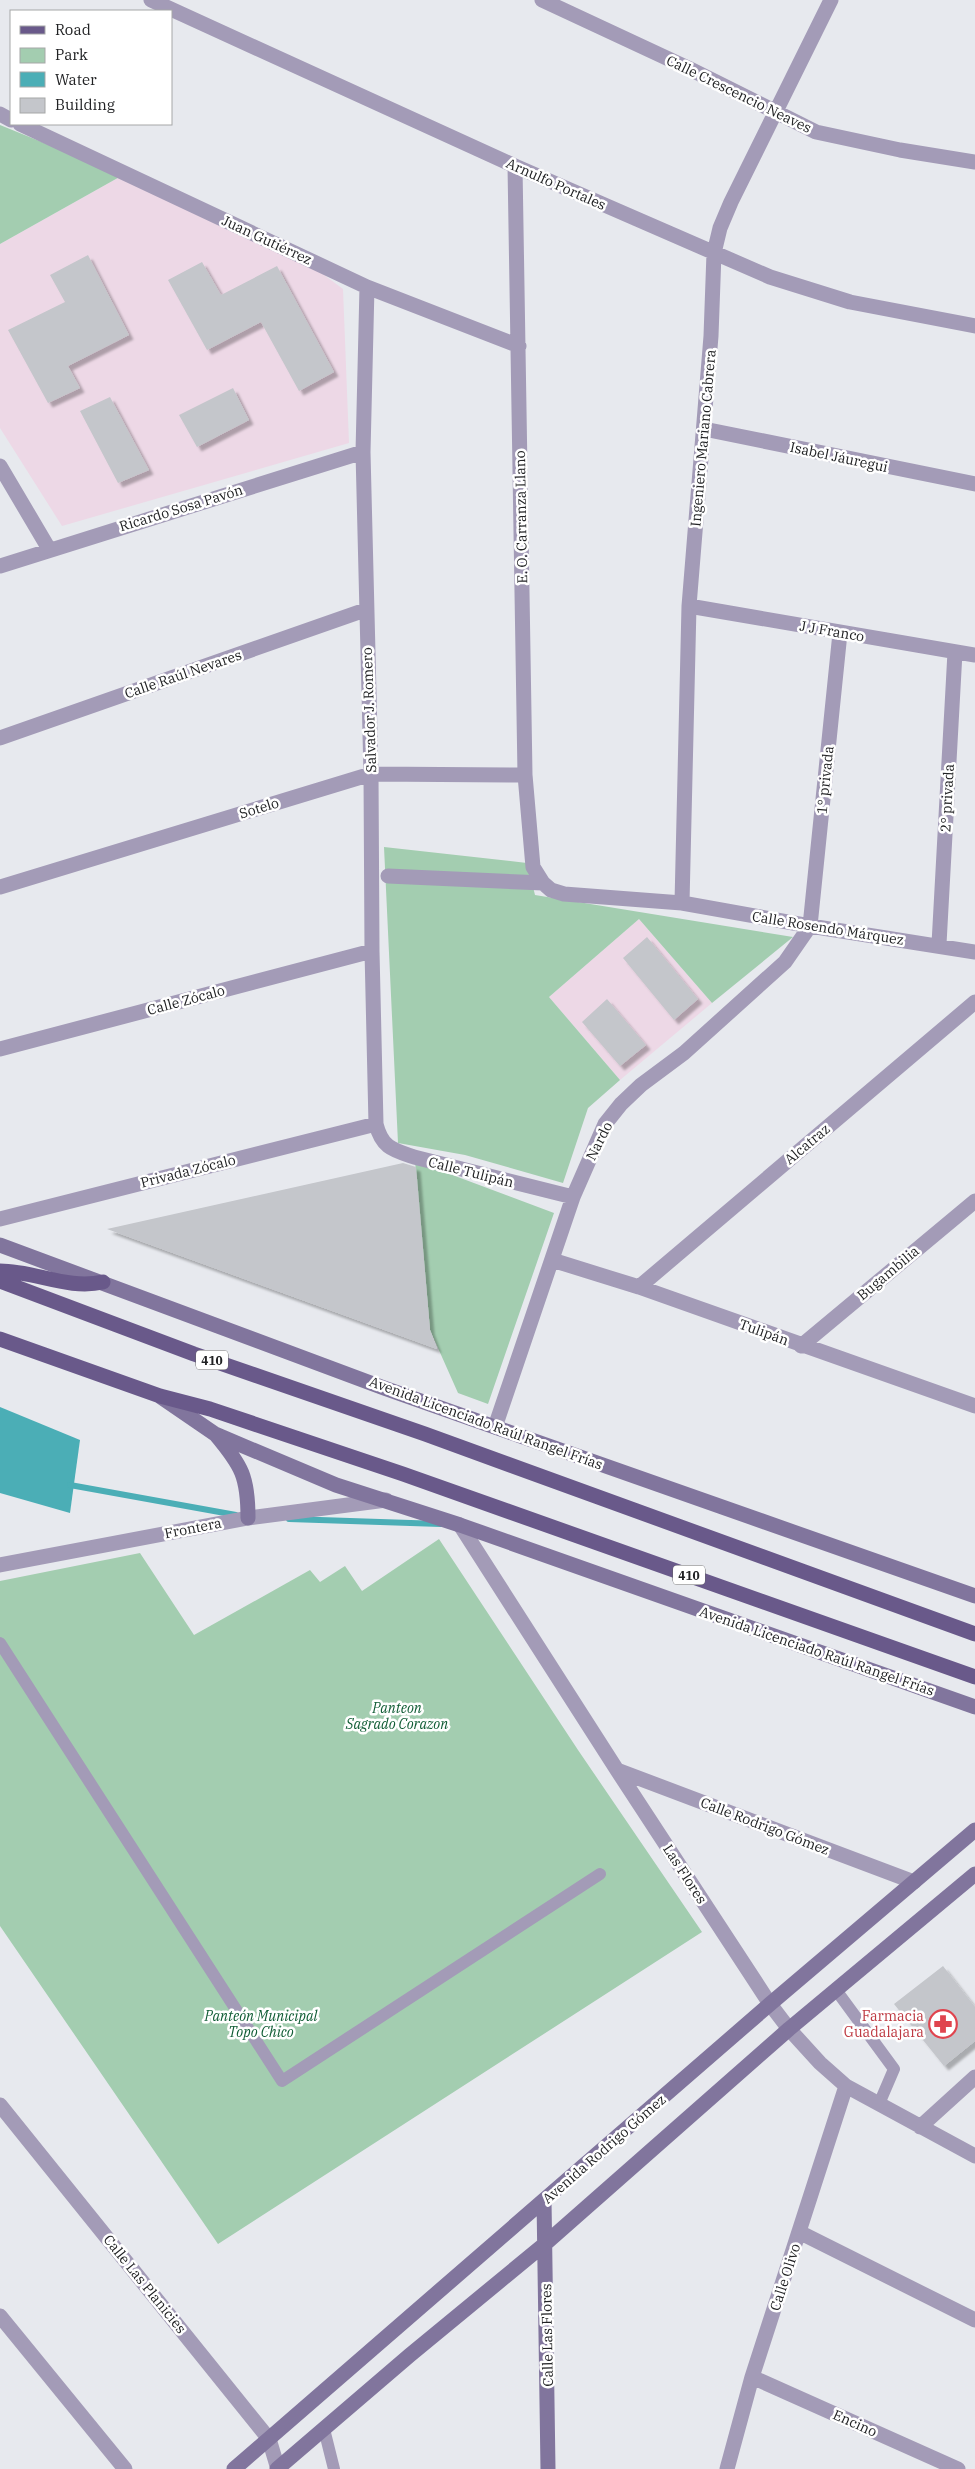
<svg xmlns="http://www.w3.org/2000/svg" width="975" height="2469" viewBox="0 0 975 2469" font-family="'IBM Plex Serif',serif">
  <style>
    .education { fill: #edd8e6 }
    .green { fill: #a3cdb0 }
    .water { fill: #4baeb6 }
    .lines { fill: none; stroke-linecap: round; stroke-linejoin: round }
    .stream { stroke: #4baeb6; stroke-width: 6 }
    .building { fill: #c4c6cb; filter: url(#shadow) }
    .lane { stroke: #a39bb7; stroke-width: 12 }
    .street { stroke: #a39bb7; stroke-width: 15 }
    .secondary { stroke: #81759d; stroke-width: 15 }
    .primary { stroke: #69598a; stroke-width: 15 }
    .labels { text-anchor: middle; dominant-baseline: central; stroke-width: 5; stroke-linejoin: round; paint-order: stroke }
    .shield { fill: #fff; stroke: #646466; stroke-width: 1 }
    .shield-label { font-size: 12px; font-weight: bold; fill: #212224 }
    .street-label { font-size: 14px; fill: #212224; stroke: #fff }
    .park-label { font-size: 14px; font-style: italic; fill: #0f5c34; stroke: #fff }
    .health-label { font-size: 14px; fill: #be3a42; stroke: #fff; text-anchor: end }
  </style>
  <defs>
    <filter id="shadow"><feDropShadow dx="4.5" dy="4.5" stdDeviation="1" flood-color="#0004"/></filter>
  </defs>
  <rect width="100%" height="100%" fill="#e7e9ee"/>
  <path class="education" d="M 123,175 L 316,269 L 343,289 L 349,443 L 62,526 L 0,428 L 0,244 Z
    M 639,919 L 712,1003 L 620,1080 L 549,997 Z"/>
  <path class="green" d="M 0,125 L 123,175 L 0,244 Z
    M 384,847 L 527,863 L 535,895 L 793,937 L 712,1003 L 639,919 L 549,997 L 620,1080 L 588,1108 L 563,1183 L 465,1155 L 398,1143 Z
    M 415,1161 L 554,1213 L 488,1404 L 458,1393 L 430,1330 Z
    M 439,1539 L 578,1750 L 702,1932 L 218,2244 L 0,1926 L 0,1581 L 140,1553 L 194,1635 L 310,1570 L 320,1582 L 345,1566 L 362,1591 Z"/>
  <path class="water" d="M 0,1407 L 80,1440 L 70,1513 L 0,1493 Z"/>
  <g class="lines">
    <path class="stream" d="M 70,1485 L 236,1515
      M 289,1519 L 441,1524"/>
  </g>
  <path class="building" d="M 88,255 L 129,335 L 68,366 L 80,388 L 48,403 L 8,330 L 65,302 L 50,275 Z
    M 202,262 L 221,295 L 277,266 L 334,372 L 299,391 L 261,322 L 207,350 L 168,280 Z
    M 233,388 L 249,420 L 197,447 L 179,415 Z
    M 110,397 L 149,470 L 118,483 L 80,411 Z
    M 647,937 L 698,999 L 674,1020 L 623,958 Z
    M 607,999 L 646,1045 L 620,1066 L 582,1022 Z
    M 403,1163 L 416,1167 L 430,1330 L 437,1349 L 107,1229 Z
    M 943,1966 L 975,2007 L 975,2041 L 944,2066 L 894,2004 Z"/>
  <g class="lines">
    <path class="lane" d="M 0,1643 L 282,2081 L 600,1874
      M 836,1990 L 894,2069 L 879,2104
      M 324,2429 L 334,2469"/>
    <path class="street" d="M 151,0 L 515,166 L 770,277 L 850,302 L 975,326
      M 542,0 L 688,68 L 816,132 L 900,150 L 975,162
      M 0,114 L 11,120
      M 20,124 L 367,287 L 519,346
      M 515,166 L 525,775 L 533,867 L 543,883 L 551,890 L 564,894 L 682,903 L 810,926 L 975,952
      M 367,287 L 363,452 L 371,774 L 372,951 L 376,1124 C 382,1148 393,1150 414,1157 L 573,1197
      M 704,429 L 975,484
      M 0,466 L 49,549
      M 0,566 L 363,452
      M 689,606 L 975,655
      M 0,738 L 365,610
      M 388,876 L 543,883
      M 0,887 L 371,774 L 525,775
      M 682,903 L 689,606 L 711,336 L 714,253 L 720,228 L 731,202 L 831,0
      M 939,944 L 955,652
      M 0,1049 L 372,951
      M 0,1219 L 376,1124
      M 552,1260 L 639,1287 L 975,1406
      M 639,1287 L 975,1002
      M 801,1346 L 975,1201
      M 495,1427 L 573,1197 L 605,1124 L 621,1104 L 641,1085 L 684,1053 L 785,962 L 810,926 L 840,633
      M 460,1525 L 617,1770 L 770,2004 L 789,2029 L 820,2063 L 846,2086 L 975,2156
      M 0,1565 L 248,1518 L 386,1500
      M 617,1770 L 914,1882
      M 0,2105 L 269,2439 L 278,2469
      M 920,2127 L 975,2077
      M 799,2232 L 975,2320
      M 0,2316 L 125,2469
      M 752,2377 L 958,2469
      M 727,2469 L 752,2377 L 846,2086"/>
    <path class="secondary" d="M 0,1245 L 384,1388 L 975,1596
      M 161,1397 L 215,1434 L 336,1485 L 460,1525 L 975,1707
      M 216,1435 C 242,1466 248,1477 248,1518
      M 544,2200 L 548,2469
      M 234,2469 L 770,2004 L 975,1830
      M 277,2469 L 410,2355 L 546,2243 L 789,2029 L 975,1874"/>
    <path class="primary" d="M 0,1271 C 35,1271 68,1290 103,1282
      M 0,1281 L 194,1354 L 425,1434 L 975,1634
      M 0,1339 L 160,1396 L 210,1409 L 403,1474 L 975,1677"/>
  </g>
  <defs>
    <symbol id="pharmacy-ring" viewBox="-11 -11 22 22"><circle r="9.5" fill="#fff" stroke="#e0444e" stroke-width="1.5"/><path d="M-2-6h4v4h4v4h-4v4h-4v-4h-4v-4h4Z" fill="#e0444e"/></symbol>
  </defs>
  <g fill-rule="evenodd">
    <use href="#pharmacy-ring" x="927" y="2008" width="32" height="32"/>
  </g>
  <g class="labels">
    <g class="shield">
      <rect x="196" y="1350.5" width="32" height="19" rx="4"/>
      <rect x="673" y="1565.5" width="32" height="19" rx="4"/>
    </g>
    <g class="shield-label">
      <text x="212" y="1360">410</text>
      <text x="689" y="1575">410</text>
    </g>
    <g class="street-label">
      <text transform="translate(739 94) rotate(26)">Calle Crescencio Neaves</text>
      <text transform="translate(556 184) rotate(24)">Arnulfo Portales</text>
      <text transform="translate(267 240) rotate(25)">Juan Gutiérrez</text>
      <text transform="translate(703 438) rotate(-85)">Ingeniero Mariano Cabrera</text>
      <text transform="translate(839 457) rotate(12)">Isabel Jáuregui</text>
      <text transform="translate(181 508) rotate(-17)">Ricardo Sosa Pavón</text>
      <text transform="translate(521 517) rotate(-91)">E. O. Carranza Llano</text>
      <text transform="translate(832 631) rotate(10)">J J Franco</text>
      <text transform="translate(183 674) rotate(-19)">Calle Raúl Nevares</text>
      <text transform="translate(369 710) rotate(-92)">Salvador J. Romero</text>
      <text transform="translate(825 780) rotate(-84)">1° privada</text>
      <text transform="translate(947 798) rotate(-87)">2° privada</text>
      <text transform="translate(259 808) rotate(-17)">Sotelo</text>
      <text transform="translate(828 928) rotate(9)">Calle Rosendo Márquez</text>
      <text transform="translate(186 1000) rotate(-15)">Calle Zócalo</text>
      <text transform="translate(599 1141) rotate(-63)">Nardo</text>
      <text transform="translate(807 1144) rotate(-40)">Alcatraz</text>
      <text transform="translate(188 1171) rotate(-14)">Privada Zócalo</text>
      <text transform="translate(471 1172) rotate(14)">Calle Tulipán</text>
      <text transform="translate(888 1273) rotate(-40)">Bugambilia</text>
      <text transform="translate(764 1332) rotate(20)">Tulipán</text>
      <text transform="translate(486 1423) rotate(20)">Avenida Licenciado Raúl Rangel Frías</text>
      <text transform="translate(193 1528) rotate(-11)">Frontera</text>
      <text transform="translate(817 1651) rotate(19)">Avenida Licenciado Raúl Rangel Frías</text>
      <text transform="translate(765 1826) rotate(21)">Calle Rodrigo Gómez</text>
      <text transform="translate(685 1874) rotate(57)">Las Flores</text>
      <text transform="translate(604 2149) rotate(-41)">Avenida Rodrigo Gómez</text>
      <text transform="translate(785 2277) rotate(-72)">Calle Olivo</text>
      <text transform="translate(145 2284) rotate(51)">Calle Las Planicies</text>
      <text transform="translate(547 2335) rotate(-91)">Calle Las Flores</text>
      <text transform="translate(855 2423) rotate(24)">Encino</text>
    </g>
    <g class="park-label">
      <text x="397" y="1708">Panteon<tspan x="397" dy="16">Sagrado Corazon</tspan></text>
      <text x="261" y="2016">Panteón Municipal<tspan x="261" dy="16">Topo Chico</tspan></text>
    </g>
    <g class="health-label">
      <text x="924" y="2016">Farmacia<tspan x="924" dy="16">Guadalajara</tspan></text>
    </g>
  </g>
  <rect x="10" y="10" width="162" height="115" fill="#ffffff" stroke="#a6a7a7"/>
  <rect x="20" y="26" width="25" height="8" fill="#69598a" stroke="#a6a7a7"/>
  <text x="55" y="35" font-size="15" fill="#212224">Road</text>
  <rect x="20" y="48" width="25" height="15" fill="#a3cdb0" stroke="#a6a7a7"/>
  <text x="55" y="60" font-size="15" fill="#212224">Park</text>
  <rect x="20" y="72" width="25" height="15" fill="#4baeb6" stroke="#a6a7a7"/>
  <text x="55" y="85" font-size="15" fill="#212224">Water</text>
  <rect x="20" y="98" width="25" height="15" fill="#c4c6cb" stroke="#a6a7a7"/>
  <text x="55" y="110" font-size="15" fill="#212224">Building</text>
</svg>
